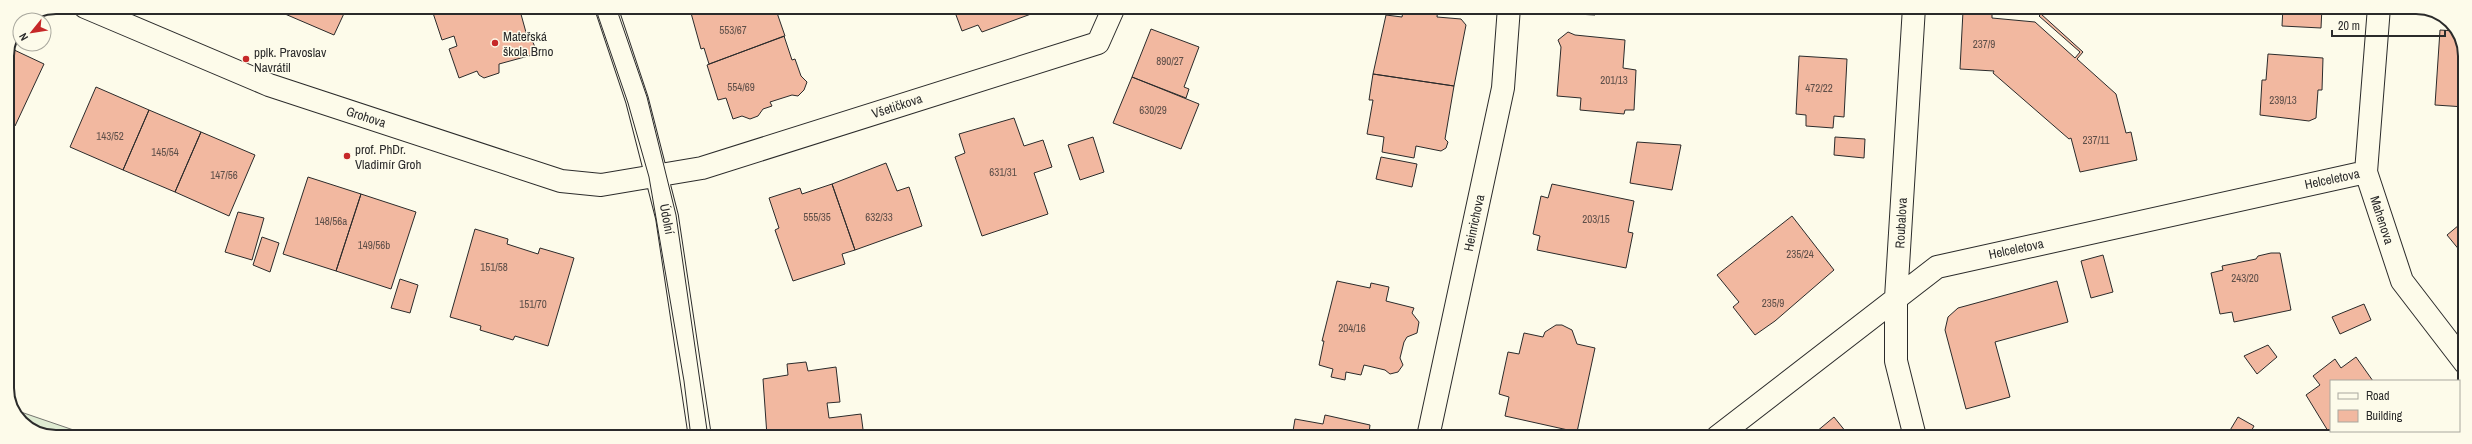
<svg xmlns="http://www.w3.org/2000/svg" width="2472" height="444" viewBox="0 0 2472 444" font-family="'Archivo Narrow',sans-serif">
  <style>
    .green { fill: #deebd1; stroke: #74746e }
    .building { fill: #f2b8a0; stroke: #2b2b2b }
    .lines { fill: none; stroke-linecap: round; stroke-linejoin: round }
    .minor-casing { stroke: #2b2b2b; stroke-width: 24 }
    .minor { stroke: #fdfbea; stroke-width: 22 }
    .tram { stroke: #2b2b2b; stroke-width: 1 }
    .poi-dot { fill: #c62828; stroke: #fdfbea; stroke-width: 1.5 }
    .labels { text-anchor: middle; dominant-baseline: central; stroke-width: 3; stroke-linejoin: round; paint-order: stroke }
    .number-label { font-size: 11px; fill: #5d4e48 }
    .poi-label { font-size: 13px; fill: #2b2b2b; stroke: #fdfbea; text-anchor: start }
    .street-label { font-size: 13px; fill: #2b2b2b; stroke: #fdfbea }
    .rim { fill: none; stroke: #2b2b2b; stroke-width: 2 }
  </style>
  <rect width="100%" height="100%" fill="#fdfbea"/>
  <path class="green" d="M 15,410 L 94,437 C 64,437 30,441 15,410 Z"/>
  <path class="building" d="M 280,7 L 347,7 L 334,35 L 278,11 Z
    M 431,7 L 519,7 L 527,36 L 531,38 L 535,47 L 532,55 L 499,64 L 499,73 L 484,78 L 479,75 L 477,71 L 459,78 L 449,49 L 457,46 L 454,36 L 442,40 Z
    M 688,7 L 708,7 L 691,13 Z
    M 708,7 L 775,7 L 785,36 L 709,64 L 704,48 L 701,49 L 691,13 Z
    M 953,7 L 1028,7 L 1031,14 L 982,32 L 978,25 L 962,31 Z
    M 1404,7 L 1438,7 L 1437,17 L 1461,19 L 1466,25 L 1454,86 L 1373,74 L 1386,15 L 1402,17 Z
    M 1557,7 L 1595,7 L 1595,15 L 1557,13 Z
    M 2283,7 L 2322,7 L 2321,28 L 2282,26 Z
    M 1963,11 L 1992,13 L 1992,18 L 2035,22 L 2075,58 L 2080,52 L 2039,16 L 2041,14 L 2083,52 L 2077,59 L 2116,94 L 2126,133 L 2131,132 L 2137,160 L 2080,172 L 2071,138 L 2069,139 L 1993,73 L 1994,71 L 1960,69 Z
    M 1151,29 L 1199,47 L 1184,87 L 1189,89 L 1186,98 L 1132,77 Z
    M 2440,30 L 2456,31 L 2465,49 L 2465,107 L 2435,105 Z
    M 1568,32 L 1575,35 L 1625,40 L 1623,68 L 1636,70 L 1634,110 L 1625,110 L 1624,114 L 1580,110 L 1581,98 L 1557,96 L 1561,47 L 1558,40 Z
    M 784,36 L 792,60 L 795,59 L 801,76 L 807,82 L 804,90 L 798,96 L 792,95 L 770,102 L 772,106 L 763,109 L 758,116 L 750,119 L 742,116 L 733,119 L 726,98 L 718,100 L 707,65 Z
    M 10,48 L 44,64 L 15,126 L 7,123 L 7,56 Z
    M 2268,54 L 2323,58 L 2322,90 L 2318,90 L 2316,118 L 2309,121 L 2260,115 L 2262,80 L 2266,80 Z
    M 1799,56 L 1847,59 L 1844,117 L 1834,116 L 1833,128 L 1806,126 L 1806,115 L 1796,114 Z
    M 1373,74 L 1454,86 L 1445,139 L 1448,142 L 1446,148 L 1441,151 L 1416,146 L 1414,158 L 1382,152 L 1384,137 L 1367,134 L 1373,100 L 1369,100 Z
    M 1132,77 L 1199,104 L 1181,149 L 1113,123 Z
    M 96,87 L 149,110 L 123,170 L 70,147 Z
    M 149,110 L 201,132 L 175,192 L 123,170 Z
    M 1014,118 L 1024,146 L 1043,140 L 1052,167 L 1034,173 L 1048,214 L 982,236 L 955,157 L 965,153 L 959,134 Z
    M 201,132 L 255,155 L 229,216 L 175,192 Z
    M 1093,137 L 1104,172 L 1080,180 L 1068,145 Z
    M 1835,137 L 1865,139 L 1864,158 L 1834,155 Z
    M 1637,142 L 1681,145 L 1672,190 L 1630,183 Z
    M 1381,157 L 1417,164 L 1412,187 L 1376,179 Z
    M 886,163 L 897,191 L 909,187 L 922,226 L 855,250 L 832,184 Z
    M 308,177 L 361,194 L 336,271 L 283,254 Z
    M 832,184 L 855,250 L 842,254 L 845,264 L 793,281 L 775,230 L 779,228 L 769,198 L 800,188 L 802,194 Z
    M 1552,184 L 1634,201 L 1628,232 L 1633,233 L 1626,268 L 1537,250 L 1540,236 L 1533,234 L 1541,196 L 1548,198 Z
    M 361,194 L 416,212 L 391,289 L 336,271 Z
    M 2465,205 L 2465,218 L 2458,210 Z
    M 238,212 L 264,218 L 252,260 L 225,252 Z
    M 1792,216 L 1834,270 L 1775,321 L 1755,335 L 1733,307 L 1739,302 L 1717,275 Z
    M 2465,220 L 2465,257 L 2447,235 Z
    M 475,229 L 508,239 L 507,244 L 538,254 L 540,248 L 574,258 L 548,346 L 515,336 L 513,340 L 480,330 L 481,326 L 450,317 Z
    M 262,237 L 279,243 L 270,272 L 253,265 Z
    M 2271,253 L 2280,253 L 2291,310 L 2234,322 L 2232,312 L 2220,314 L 2211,273 L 2223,270 L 2222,266 L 2256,259 L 2258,256 Z
    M 2103,255 L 2113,292 L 2091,298 L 2081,261 Z
    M 400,279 L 418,285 L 410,313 L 391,308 Z
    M 1337,281 L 1370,288 L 1371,283 L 1389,287 L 1386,301 L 1414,308 L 1412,313 L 1419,322 L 1417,333 L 1407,337 L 1404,342 L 1400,358 L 1403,365 L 1398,372 L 1390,374 L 1385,370 L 1364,365 L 1361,375 L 1346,372 L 1345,380 L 1331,377 L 1333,369 L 1319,365 L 1324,341 L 1322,341 Z
    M 2057,281 L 2068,322 L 1995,342 L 2010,397 L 1966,409 L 1945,330 L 1948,317 L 1958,308 Z
    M 2364,304 L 2371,320 L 2340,334 L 2332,317 Z
    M 1556,325 L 1562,325 L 1572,330 L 1577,344 L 1595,348 L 1577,432 L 1505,416 L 1509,397 L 1499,394 L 1508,352 L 1519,354 L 1524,333 L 1543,337 L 1545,332 Z
    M 2268,345 L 2277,357 L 2257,374 L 2244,356 Z
    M 2356,357 L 2373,381 L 2331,381 L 2331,430 L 2328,431 L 2306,395 L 2320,385 L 2313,376 L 2335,359 L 2341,368 Z
    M 806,362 L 808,371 L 836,367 L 840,402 L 827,403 L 829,418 L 861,414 L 864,437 L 767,436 L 763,379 L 788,375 L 787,364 Z
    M 1325,415 L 1370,425 L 1369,433 L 1382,437 L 1292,437 L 1295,419 L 1323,424 Z
    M 1834,417 L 1850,437 L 1810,437 Z
    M 2238,417 L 2254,426 L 2248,437 L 2226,437 Z
    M 2331,431 L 2353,431 L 2345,437 L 2336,437 Z
    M 623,433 L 624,437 L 588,437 L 588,435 Z"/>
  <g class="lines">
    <defs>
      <path id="minor" d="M 85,7 L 269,85 L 561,181 L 601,185 L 702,168 L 1098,43 L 1114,7
        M 606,7 L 637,100 L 667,217 L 700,437
        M 1914,7 L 1896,298 L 1896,361 L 1915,437
        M 2379,7 L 2366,172 L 2402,281 L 2465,363
        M 1428,437 L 1503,88 L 1509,7
        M 1717,437 L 1937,267 L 2366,172"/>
    </defs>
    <use href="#minor" class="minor-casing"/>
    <use href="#minor" class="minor"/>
    <path class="tram" d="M 595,7 L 628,103 L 649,177 L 684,381 L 691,437
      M 616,7 L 647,97 L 676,215 L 708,437"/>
  </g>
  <g class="poi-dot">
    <circle cx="495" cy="43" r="4"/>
    <circle cx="246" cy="59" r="4"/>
    <circle cx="347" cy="156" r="4"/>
  </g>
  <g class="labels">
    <g class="number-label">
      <text x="733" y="30">553/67</text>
      <text x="1984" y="44">237/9</text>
      <text x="1170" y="61">890/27</text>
      <text x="1614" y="80">201/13</text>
      <text x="741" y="87">554/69</text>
      <text x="1819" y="88">472/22</text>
      <text x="2283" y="100">239/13</text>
      <text x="1153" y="110">630/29</text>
      <text x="110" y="136">143/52</text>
      <text x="2096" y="140">237/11</text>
      <text x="165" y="152">145/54</text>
      <text x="1003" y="172">631/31</text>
      <text x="224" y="175">147/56</text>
      <text x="817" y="217">555/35</text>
      <text x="879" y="217">632/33</text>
      <text x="1596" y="219">203/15</text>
      <text x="331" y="221">148/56a</text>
      <text x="374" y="245">149/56b</text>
      <text x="1800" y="254">235/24</text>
      <text x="494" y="267">151/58</text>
      <text x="2245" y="278">243/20</text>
      <text x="1773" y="303">235/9</text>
      <text x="533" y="304">151/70</text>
      <text x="1352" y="328">204/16</text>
    </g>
    <g class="poi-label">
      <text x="503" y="36">Mateřská<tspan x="503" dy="15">škola Brno</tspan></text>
      <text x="254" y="52">pplk. Pravoslav<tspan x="254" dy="15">Navrátil</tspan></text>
      <text x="355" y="149">prof. PhDr.<tspan x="355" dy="15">Vladimír Groh</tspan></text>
    </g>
    <g class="street-label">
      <text transform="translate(897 106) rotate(-18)">Všetičkova</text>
      <text transform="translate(366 117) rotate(18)">Grohova</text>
      <text transform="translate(2332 179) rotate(-12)">Helceletova</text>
      <text transform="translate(667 219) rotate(79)">Údolní</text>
      <text transform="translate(2382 220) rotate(72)">Mahenova</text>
      <text transform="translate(1474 223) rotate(-78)">Heinrichova</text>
      <text transform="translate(1901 223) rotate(-87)">Roubalova</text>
      <text transform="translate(2016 249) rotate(-12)">Helceletova</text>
    </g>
  </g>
  <path d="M0 0H2472V444H0ZM56 14H2416A42 42 0 0 1 2458 56V388A42 42 0 0 1 2416 430H56A42 42 0 0 1 14 388V56A42 42 0 0 1 56 14Z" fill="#fdfbea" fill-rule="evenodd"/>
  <path class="rim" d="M56 14H2416A42 42 0 0 1 2458 56V388A42 42 0 0 1 2416 430H56A42 42 0 0 1 14 388V56A42 42 0 0 1 56 14Z"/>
  <rect x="2330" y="380" width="130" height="52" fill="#fdfbea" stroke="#a9a89e"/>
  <rect x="2338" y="393" width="20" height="6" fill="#fdfbea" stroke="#a9a89e"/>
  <text x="2366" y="400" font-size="12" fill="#2b2b2b">Road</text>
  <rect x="2338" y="410" width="20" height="12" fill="#f2b8a0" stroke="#a9a89e"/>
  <text x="2366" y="420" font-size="12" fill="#2b2b2b">Building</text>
  <g transform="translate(32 32) rotate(240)"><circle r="19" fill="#fdfbea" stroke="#a9a89e"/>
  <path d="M0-3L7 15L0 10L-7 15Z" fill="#c62828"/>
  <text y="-6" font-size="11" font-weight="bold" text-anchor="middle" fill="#2b2b2b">N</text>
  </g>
  <path d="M2332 30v6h113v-6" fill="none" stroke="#2b2b2b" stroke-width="2"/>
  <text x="2338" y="30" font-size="12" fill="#2b2b2b" stroke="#fdfbea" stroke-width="3" paint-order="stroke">20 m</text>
</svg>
